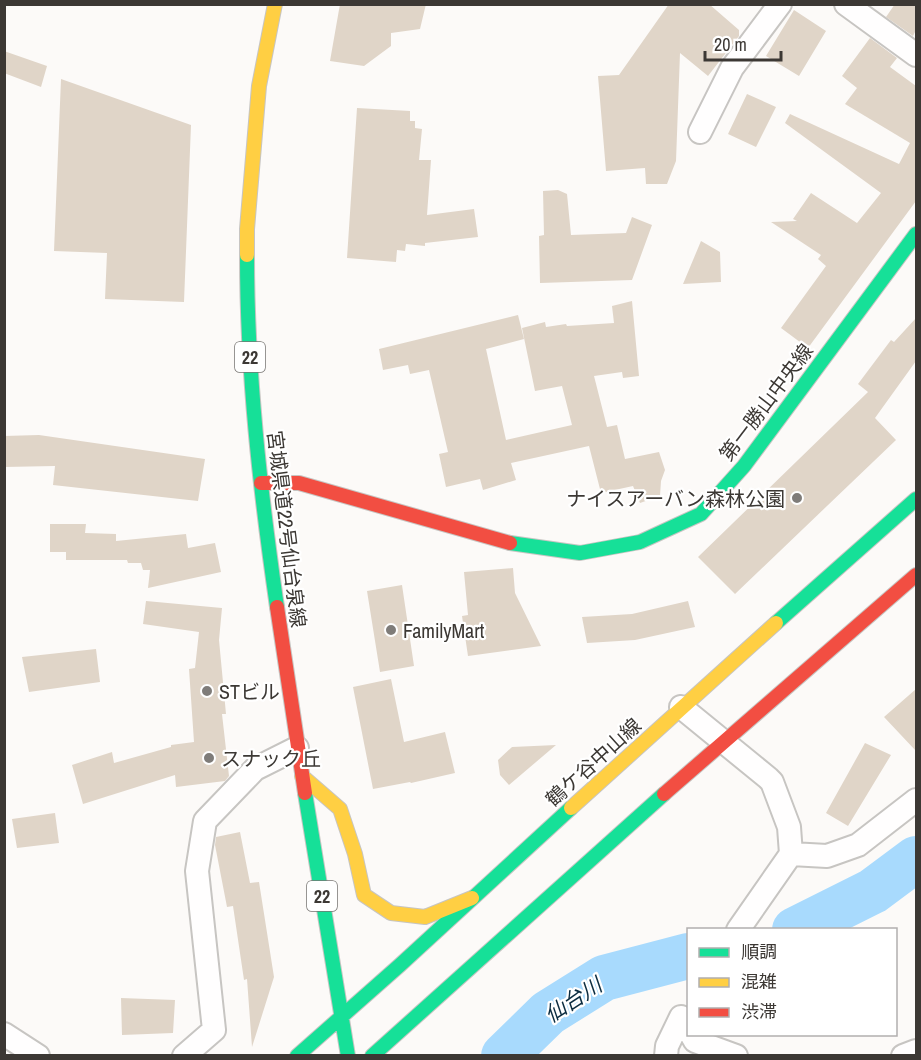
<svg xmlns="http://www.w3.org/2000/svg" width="921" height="1060" viewBox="0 0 921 1060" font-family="'Archivo Narrow','Noto Sans JP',sans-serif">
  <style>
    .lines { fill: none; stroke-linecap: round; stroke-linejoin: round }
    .river { stroke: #a8dafd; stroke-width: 46 }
    .building { fill: #e0d5c8 }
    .street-casing { stroke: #c7c5c2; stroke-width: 26 }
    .fast-casing { stroke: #c7c5c2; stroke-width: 16 }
    .slow-casing { stroke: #c7c5c2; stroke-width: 16 }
    .jam-casing { stroke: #c7c5c2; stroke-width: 16 }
    .street { stroke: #fffefe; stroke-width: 22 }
    .fast { stroke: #16e098; stroke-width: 14 }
    .slow { stroke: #ffcf43; stroke-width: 14 }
    .jam { stroke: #f24e42; stroke-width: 14 }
    .poi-dot { fill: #7f7c79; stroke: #fff; stroke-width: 2 }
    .labels { text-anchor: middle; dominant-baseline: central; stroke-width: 4.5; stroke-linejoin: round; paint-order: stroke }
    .shield { fill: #fff; stroke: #767471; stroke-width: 1.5 }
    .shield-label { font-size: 18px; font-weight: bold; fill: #3c3834 }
    .street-label { font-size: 20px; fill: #3c3834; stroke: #fff }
    .poi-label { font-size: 20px; fill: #3c3834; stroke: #fff; text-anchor: start }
    .water-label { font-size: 21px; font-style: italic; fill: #0c2d41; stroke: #fff }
  </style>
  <rect width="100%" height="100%" fill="#fcfaf8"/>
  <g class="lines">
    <path class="river" d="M 795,930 L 873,891 L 916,859
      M 504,1056 L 548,1013 L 604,978 L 688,956"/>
  </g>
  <path class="building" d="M 340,4 L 426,4 L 420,29 L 391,33 L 391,46 L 364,66 L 330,61 Z
    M 669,4 L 709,4 L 739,30 L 739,36 L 708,76 L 680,53 L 676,161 L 667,184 L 646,184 L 645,168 L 606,171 L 598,76 L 619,75 Z
    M 895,4 L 916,4 L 916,30 L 913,36 L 886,17 Z
    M 794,10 L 826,31 L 799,76 L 766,56 Z
    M 870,38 L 897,58 L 890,67 L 916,86 L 916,201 L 808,348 L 781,328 L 826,266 L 818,259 L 821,255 L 771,222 L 797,221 L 793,219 L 811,193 L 857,223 L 881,193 L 785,123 L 790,114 L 899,164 L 910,143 L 845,104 L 857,88 L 842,76 Z
    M 4,51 L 47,66 L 41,87 L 4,73 Z
    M 61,79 L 191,125 L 184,302 L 105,299 L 107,253 L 54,251 Z
    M 747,94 L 776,107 L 756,147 L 728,134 Z
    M 357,108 L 410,111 L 410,121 L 415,121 L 415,128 L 422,129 L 419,160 L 431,160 L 427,215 L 474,209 L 478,237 L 425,243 L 425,246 L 406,244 L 405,251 L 397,250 L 396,262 L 347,258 Z
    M 558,190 L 567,194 L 571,235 L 626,233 L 632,217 L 652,225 L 632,280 L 540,283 L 539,236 L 544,235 L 543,191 Z
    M 701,241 L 720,252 L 721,282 L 683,284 Z
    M 632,301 L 639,376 L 623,378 L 622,372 L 594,376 L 607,427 L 617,425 L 625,459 L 659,452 L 665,470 L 661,481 L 660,496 L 640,503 L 633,486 L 601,493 L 589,446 L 511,463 L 516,480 L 483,490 L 480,479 L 446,487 L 439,454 L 448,452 L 429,370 L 410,374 L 408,365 L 383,370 L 379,349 L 518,315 L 524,339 L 486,349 L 506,440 L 572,425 L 562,386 L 535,391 L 522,328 L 545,322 L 546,327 L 566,324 L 567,326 L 614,323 L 612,306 Z
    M 916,318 L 916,361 L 875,418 L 896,440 L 735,594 L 698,557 L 868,392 L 858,384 L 891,340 L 894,342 Z
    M 39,435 L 205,459 L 198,501 L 53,485 L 55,466 L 4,467 L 4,436 Z
    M 50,524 L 86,524 L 85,533 L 116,534 L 116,541 L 186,534 L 188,548 L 215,543 L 221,572 L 148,588 L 150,570 L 143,570 L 141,563 L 128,563 L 127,560 L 66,560 L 66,552 L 50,552 Z
    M 513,568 L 515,593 L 541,646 L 468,656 L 462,616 L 468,615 L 464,572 Z
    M 402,585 L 414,666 L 380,672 L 367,591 Z
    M 146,601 L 222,608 L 219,640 L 226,714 L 222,714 L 229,776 L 225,781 L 176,787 L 175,775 L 83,804 L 72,765 L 112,752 L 114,763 L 171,747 L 171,745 L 194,742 L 189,669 L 195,668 L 199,632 L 143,624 Z
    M 688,601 L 695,627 L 635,640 L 587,643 L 582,617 L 632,614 Z
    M 96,649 L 100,682 L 29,692 L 22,657 Z
    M 391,679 L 404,742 L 445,732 L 455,773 L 411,783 L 410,782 L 373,789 L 353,687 Z
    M 916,689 L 916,751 L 884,717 Z
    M 865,743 L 891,755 L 848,826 L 826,813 Z
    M 556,745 L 509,785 L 500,775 L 498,760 L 512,747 Z
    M 55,813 L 59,843 L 17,848 L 12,819 Z
    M 240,832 L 250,883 L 259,882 L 274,977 L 252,1047 L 247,979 L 244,980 L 233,906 L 227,907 L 215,845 L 216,837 Z
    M 121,998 L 175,1000 L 173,1033 L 122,1035 Z"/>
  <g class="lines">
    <defs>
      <path id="street" d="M 846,4 L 916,55
        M 700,132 L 732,68 L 780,4
        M 681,707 L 768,778 L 772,782 L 789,827 L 791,854 L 738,930
        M 791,854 L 827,856 L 858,845 L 916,800
        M 4,1034 L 38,1056
        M 691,1034 L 695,1041 L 736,1056
        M 184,1056 L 214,1030 L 197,871 L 205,821 L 255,769 L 297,748
        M 666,1056 L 667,1046 L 681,1017
        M 903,1056 L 916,1051"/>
      <path id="fast" d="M 247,255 C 247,373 260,490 277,607
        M 510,543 L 580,553 L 640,542 L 701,514 L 744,466 L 916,234
        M 776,623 L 916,499
        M 305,793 L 348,1056
        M 297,1056 L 400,965 L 571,808
        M 372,1056 L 664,794"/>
      <path id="slow" d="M 247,255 L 247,229 L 259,86 L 275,4
        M 302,776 L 340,809 L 355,854 L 364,895 L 391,913 L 425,917 L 472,898
        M 571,808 L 776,623"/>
      <path id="jam" d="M 261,483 L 299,483 L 510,543
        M 277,607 L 305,793
        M 664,794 L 916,575"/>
    </defs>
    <use href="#street" class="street-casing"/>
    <use href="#fast" class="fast-casing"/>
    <use href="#slow" class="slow-casing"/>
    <use href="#jam" class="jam-casing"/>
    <use href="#street" class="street"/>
    <use href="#fast" class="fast"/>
    <use href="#slow" class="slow"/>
    <use href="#jam" class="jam"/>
  </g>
  <g class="poi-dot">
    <circle cx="797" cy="498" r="6"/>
    <circle cx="391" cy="630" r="6"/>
    <circle cx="207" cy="691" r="6"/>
    <circle cx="209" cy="758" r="6"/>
  </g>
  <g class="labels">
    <g class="shield">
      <rect x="235" y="342" width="30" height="30" rx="4.5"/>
      <rect x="307" y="881" width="30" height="30" rx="4.5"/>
    </g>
    <g class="shield-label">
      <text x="250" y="357">22</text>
      <text x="322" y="896">22</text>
    </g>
    <g class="street-label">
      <text transform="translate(766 402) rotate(-53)">第一勝山中央線</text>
      <text transform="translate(287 529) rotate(83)">宮城県道22号仙台泉線</text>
      <text transform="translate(593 762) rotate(-42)">鶴ケ谷中山線</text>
    </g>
    <g class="poi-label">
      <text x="785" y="498" text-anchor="end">ナイスアーバン森林公園</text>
      <text x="403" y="630">FamilyMart</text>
      <text x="219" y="691">STビル</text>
      <text x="221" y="758">スナック丘</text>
    </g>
    <g class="water-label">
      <text transform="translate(573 1000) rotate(-33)">仙台川</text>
    </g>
  </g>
  <rect width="921" height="1060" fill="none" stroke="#3c3834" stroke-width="12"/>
  <rect x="687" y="928" width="210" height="108" fill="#ffffff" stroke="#b1afae" stroke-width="1.5"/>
  <rect x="699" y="948" width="30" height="9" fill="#16e098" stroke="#b1afae" stroke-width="1.5"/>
  <text x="741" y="958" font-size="18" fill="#3c3834">順調</text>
  <rect x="699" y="978" width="30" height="9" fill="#ffcf43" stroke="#b1afae" stroke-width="1.5"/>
  <text x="741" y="988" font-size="18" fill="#3c3834">混雑</text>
  <rect x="699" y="1008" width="30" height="9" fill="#f24e42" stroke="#b1afae" stroke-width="1.5"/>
  <text x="741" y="1018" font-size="18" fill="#3c3834">渋滞</text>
  <path d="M705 51v9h76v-9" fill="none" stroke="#3c3834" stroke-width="3"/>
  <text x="714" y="51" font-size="18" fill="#3c3834" stroke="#ffffff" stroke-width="4.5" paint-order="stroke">20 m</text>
</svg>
